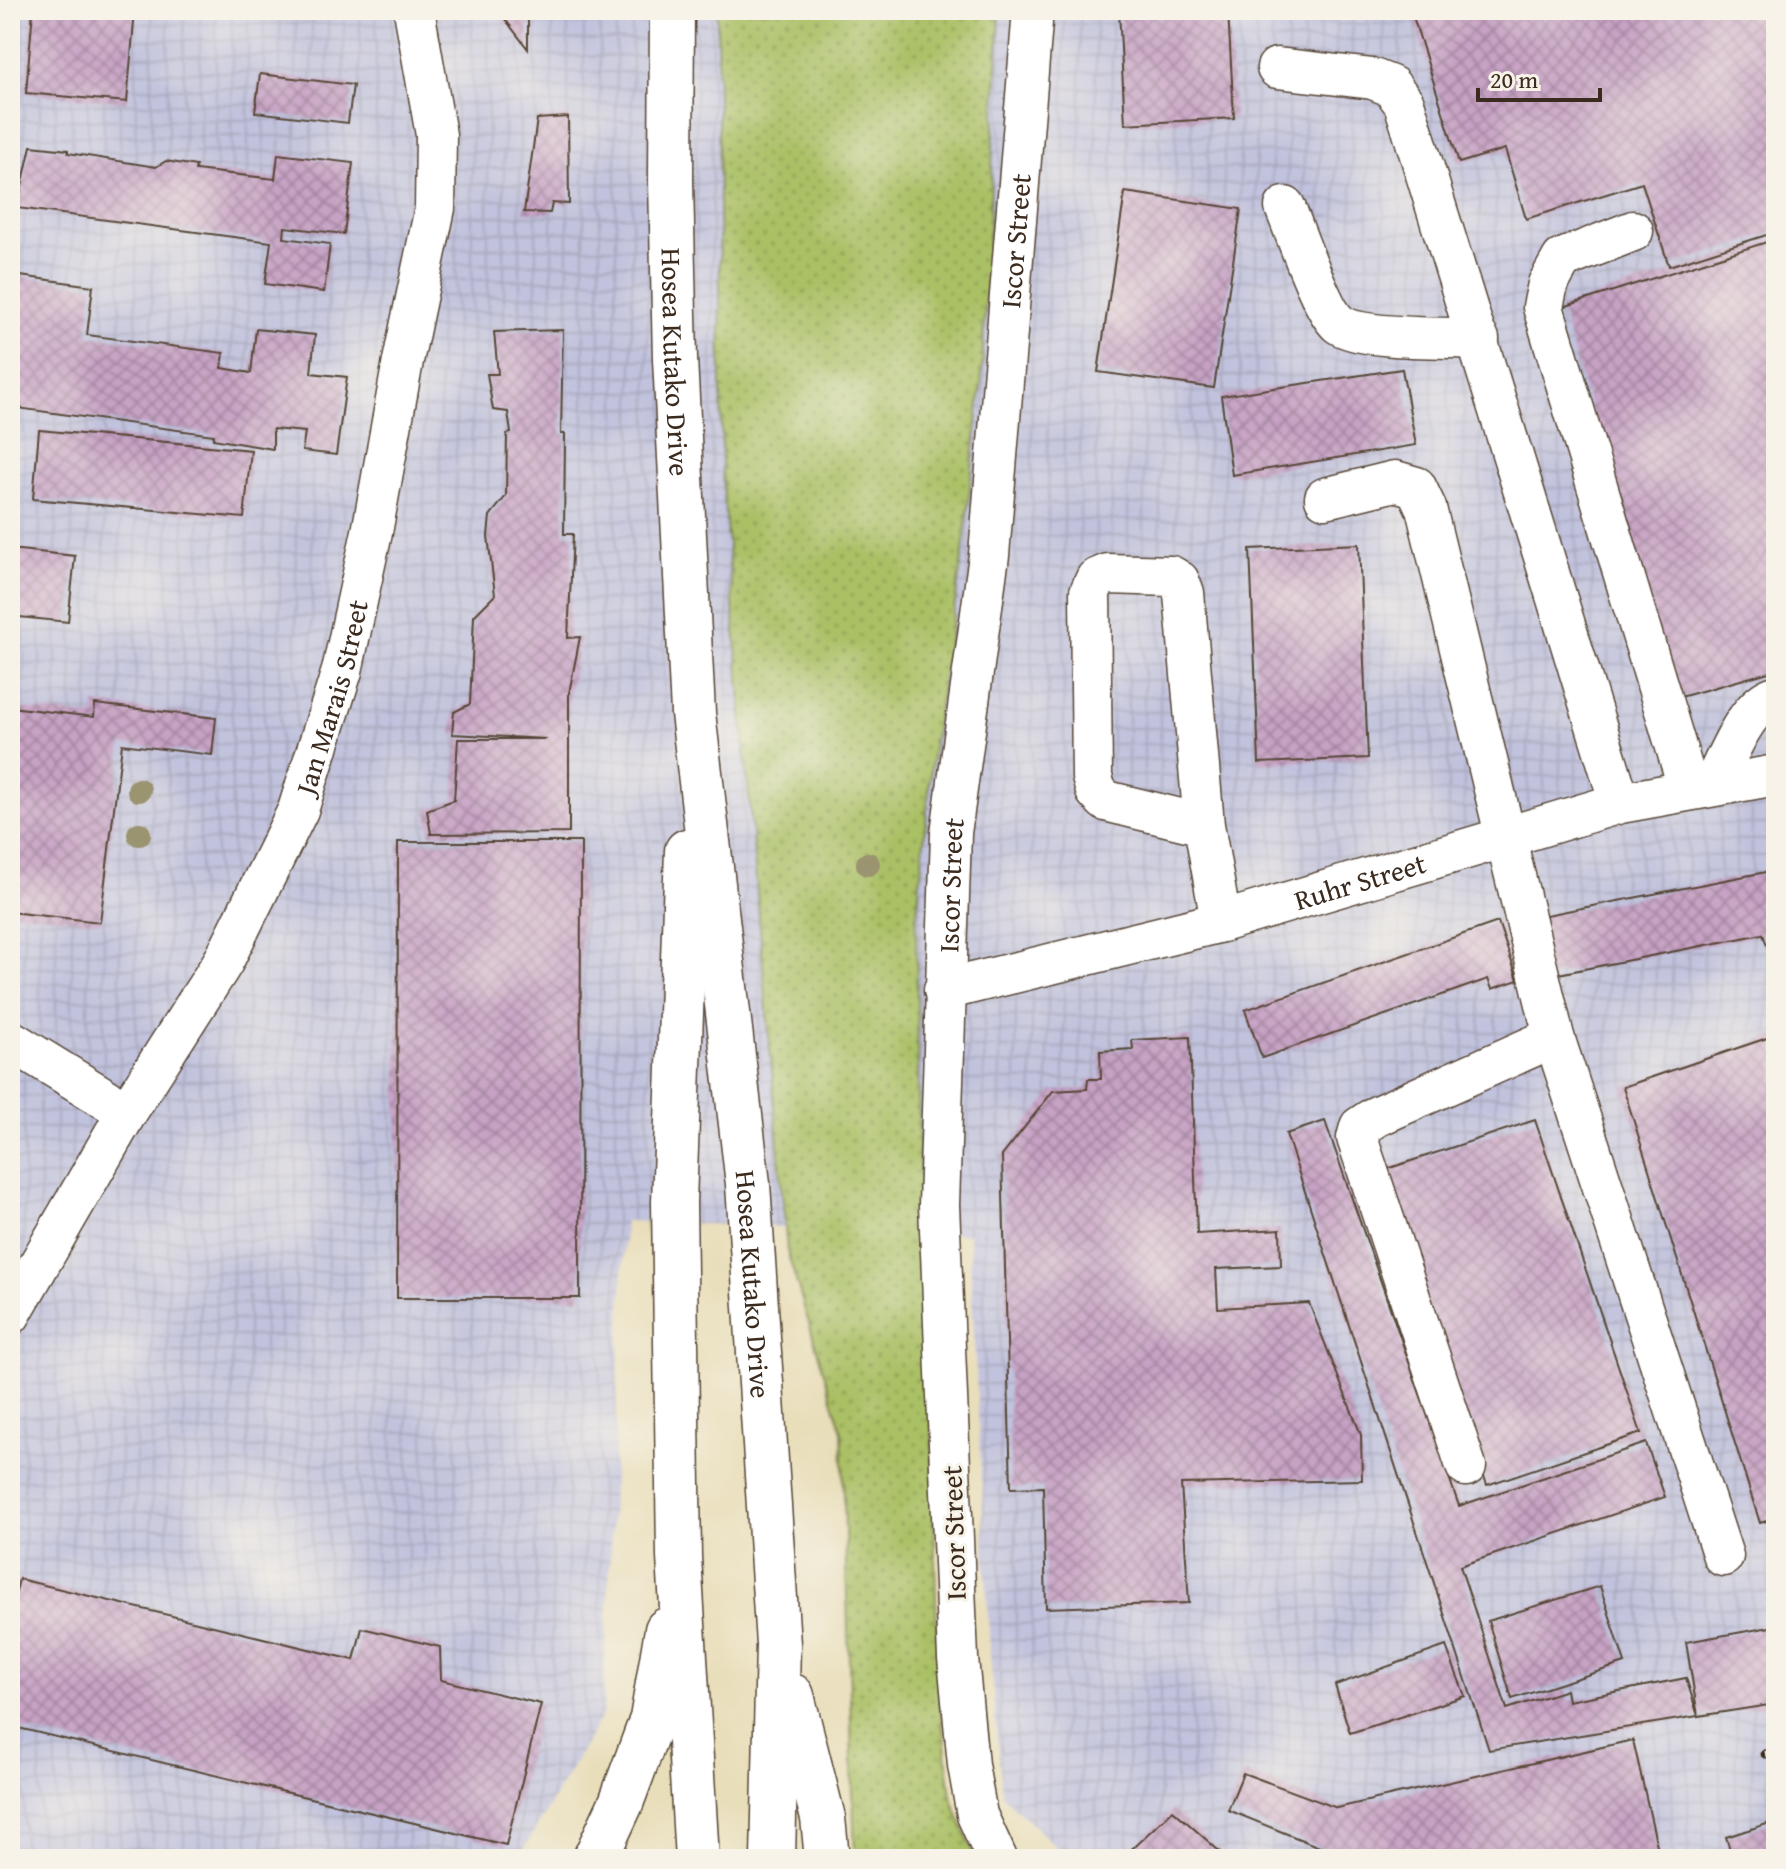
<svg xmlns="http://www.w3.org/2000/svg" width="1786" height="1869" viewBox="0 0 1786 1869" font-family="'Gentium Book Plus',serif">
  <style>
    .industrial { fill: url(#industrial-grid) }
    .grass { fill: url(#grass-dots); stroke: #727542; stroke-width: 2 }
    .building { fill: url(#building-cross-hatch) }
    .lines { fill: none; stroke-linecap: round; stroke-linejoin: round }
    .minor-casing { stroke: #554535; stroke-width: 43 }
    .major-casing { stroke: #554535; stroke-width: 47 }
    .minor { stroke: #fff; stroke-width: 40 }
    .major { stroke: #fff; stroke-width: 44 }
    .rail-casing { stroke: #3b2a1e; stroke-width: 9 }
    .rail { stroke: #f7f3e8; stroke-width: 6; stroke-dasharray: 18; stroke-linecap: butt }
    .tree { fill: #9b9470 }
    .labels { text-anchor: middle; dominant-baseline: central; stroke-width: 6; stroke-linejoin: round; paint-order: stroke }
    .street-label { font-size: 28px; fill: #3b2a1e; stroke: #f7f3e8 }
  </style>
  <defs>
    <pattern id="industrial-grid" width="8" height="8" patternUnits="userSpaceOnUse" patternTransform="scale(2)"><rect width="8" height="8" fill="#c1c2dd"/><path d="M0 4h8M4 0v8" fill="none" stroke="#a7a7bd"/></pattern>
    <pattern id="grass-dots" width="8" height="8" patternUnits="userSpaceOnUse" patternTransform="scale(2)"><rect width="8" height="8" fill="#aac065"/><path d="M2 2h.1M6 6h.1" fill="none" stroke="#8c9c53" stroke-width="1.8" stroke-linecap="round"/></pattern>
    <pattern id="building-cross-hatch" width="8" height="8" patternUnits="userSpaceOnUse" patternTransform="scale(2)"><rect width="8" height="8" fill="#c7a2c5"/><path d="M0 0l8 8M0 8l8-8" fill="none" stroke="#a3849f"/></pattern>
  </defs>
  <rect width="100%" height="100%" fill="#f7f3e8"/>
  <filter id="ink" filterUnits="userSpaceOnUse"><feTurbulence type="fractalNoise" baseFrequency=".0125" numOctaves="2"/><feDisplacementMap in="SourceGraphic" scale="16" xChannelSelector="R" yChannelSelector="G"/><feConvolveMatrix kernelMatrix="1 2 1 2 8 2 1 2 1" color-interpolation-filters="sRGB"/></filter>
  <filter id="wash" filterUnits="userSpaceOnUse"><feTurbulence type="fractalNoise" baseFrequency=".006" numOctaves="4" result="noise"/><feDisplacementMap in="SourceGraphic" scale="32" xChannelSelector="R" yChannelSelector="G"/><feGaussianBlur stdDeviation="1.8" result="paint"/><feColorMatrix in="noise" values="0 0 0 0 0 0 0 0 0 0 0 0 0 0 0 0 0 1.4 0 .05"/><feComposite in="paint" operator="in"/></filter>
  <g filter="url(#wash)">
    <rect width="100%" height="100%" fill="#e9deba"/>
    <path class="industrial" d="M 10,10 L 1776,10 L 1776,1859 L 1068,1859 L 1002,1795 L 990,1654 L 969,1234 L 625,1221 L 603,1713 L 518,1859 L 10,1859 Z"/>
    <path class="grass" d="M 717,10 L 1000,10 L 981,386 L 963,552 L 934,738 L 916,924 L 919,1157 L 931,1391 L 938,1683 L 951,1796 L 975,1859 L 855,1859 L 842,1432 L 787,1251 L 722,473 Z"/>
    <g id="blocks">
      <path class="building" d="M 33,10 L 135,10 L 127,102 L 26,93 Z
        M 498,10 L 528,10 L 528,49 Z
        M 1119,10 L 1228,10 L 1234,118 L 1125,124 Z
        M 1411,10 L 1776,10 L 1776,232 L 1669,266 L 1642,183 L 1526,219 L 1505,149 L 1459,163 Z
        M 260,74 L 353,85 L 348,123 L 255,112 Z
        M 568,117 L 569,204 L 552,203 L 550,213 L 524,212 L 537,119 Z
        M 31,146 L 68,150 L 68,153 L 156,167 L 166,161 L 196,166 L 195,170 L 275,179 L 278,154 L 353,163 L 344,234 L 285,227 L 284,238 L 330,244 L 324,292 L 265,284 L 271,242 L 17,208 Z
        M 1125,192 L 1241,209 L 1214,388 L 1098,372 Z
        M 1776,239 L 1776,670 L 1677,698 L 1560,308 Z
        M 13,275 L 93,286 L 87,335 L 224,353 L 222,368 L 251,373 L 256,329 L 315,335 L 311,373 L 347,377 L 336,455 L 302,451 L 305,432 L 273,429 L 273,449 L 213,439 L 214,435 L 10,407 L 10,294 Z
        M 563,330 L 561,434 L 565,434 L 564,534 L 573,534 L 568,638 L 580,637 L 569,693 L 569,833 L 431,834 L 427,810 L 454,800 L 458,739 L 547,739 L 452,734 L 454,712 L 470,704 L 474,616 L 495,595 L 488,536 L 490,516 L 506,496 L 507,434 L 511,433 L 508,412 L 493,410 L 487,374 L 498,374 L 494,332 Z
        M 1402,369 L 1416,445 L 1232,475 L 1221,396 Z
        M 39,430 L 251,450 L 244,518 L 33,499 Z
        M 1359,544 L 1368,758 L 1259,763 L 1250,549 Z
        M 10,549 L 75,556 L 68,622 L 10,616 Z
        M 95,704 L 216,718 L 212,755 L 122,744 L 100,922 L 10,912 L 10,707 L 94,717 Z
        M 398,842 L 581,842 L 580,1298 L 397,1298 Z
        M 1776,870 L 1776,974 L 1763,934 L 1548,976 L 1536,917 Z
        M 1498,922 L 1518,980 L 1492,989 L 1488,979 L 1262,1058 L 1245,1010 Z
        M 1776,1035 L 1776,1518 L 1760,1523 L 1623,1087 Z
        M 1190,1037 L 1197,1234 L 1280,1229 L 1281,1266 L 1216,1269 L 1218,1308 L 1309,1303 L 1361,1435 L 1362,1480 L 1181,1484 L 1189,1603 L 1046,1608 L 1043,1487 L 1011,1488 L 1002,1156 L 1053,1091 L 1087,1089 L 1088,1079 L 1101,1079 L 1100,1051 L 1133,1049 L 1132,1040 Z
        M 1535,1120 L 1641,1433 L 1487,1485 L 1381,1171 Z
        M 1325,1121 L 1459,1506 L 1646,1443 L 1665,1497 L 1460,1566 L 1507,1709 L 1566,1690 L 1568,1701 L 1686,1678 L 1698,1716 L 1489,1750 L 1286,1134 Z
        M 19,1579 L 354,1660 L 362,1628 L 440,1647 L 441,1680 L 541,1704 L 506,1845 L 10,1726 L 10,1617 Z
        M 1600,1586 L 1625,1663 L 1512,1699 L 1488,1621 Z
        M 1776,1626 L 1776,1704 L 1698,1716 L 1686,1642 Z
        M 1446,1646 L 1465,1696 L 1350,1733 L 1335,1685 Z
        M 1633,1740 L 1660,1859 L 1349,1859 L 1228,1810 L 1243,1773 L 1337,1808 Z
        M 1173,1810 L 1228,1859 L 1121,1859 Z
        M 1776,1821 L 1776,1859 L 1733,1859 L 1726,1837 Z"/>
    </g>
  </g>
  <g filter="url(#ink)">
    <use href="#blocks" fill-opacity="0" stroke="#554535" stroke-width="2"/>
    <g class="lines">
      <defs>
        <g id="minor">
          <path d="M 1277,68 L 1373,79 L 1391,86 L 1404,103 L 1620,803"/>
          <path d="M 1285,207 C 1295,231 1322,311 1339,324 C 1360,340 1450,337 1479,339"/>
          <path d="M 1633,231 L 1562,259 L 1548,284 L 1543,307 L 1689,790"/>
          <path d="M 1325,498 L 1395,481 L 1416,487 L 1426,508 L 1554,1037 L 1723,1556"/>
          <path d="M 1713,785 C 1726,760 1746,703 1776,696"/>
          <path d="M 1204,825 L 1106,801 L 1096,791 L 1092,777 L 1090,592 L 1096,579 L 1108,574 L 1171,576 L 1179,581 L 1184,593 L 1204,825 L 1221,922"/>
          <path id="s1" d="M 944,990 L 1221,922 L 1620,803 L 1776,775"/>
          <path d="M 10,1040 L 127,1112"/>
          <path id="s2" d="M 10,1315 L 127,1112 L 223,962 L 298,810 L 342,671 L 373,527 L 403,361 L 435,208 L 436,135 L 414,10"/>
          <path d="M 1466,1466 L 1357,1138 L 1360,1127 L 1375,1117 L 1554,1037"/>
          <path id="s3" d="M 997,1859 L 977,1815 L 968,1765 L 958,1658 L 939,1205 L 951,833 L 989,555 L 1033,10"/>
        </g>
        <g id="major">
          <path id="s4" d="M 672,10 L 671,181 L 675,359 L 693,713 L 748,1184 L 778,1644 L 773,1859"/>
          <path d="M 687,851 L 674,1202 L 679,1557 L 697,1859"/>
          <path d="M 792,1696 L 823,1818 L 827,1859"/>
          <path d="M 595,1859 L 621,1803 L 652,1719 L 667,1630"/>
        </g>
      </defs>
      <use href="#minor" class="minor-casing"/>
      <use href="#major" class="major-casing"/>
      <use href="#minor" class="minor"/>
      <use href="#major" class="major"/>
      <defs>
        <path id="rail" d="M 1765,1754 L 1776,1752"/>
      </defs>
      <use href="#rail" class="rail-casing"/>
      <use href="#rail" class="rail"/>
    </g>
    <g class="tree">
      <circle cx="139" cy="790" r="12"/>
      <circle cx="139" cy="834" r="12"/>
      <circle cx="868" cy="864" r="12"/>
    </g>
  </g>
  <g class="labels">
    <g class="street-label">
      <text stroke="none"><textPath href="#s3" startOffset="1628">Iscor Street</textPath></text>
      <text stroke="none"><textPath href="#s4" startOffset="352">Hosea Kutako Drive</textPath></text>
      <text stroke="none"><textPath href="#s2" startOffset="700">Jan Marais Street</textPath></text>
      <text stroke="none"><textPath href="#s1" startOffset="430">Ruhr Street</textPath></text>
      <text stroke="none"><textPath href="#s3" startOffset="980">Iscor Street</textPath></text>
      <text stroke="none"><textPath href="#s4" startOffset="1278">Hosea Kutako Drive</textPath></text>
      <text transform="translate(953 1533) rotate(-92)">Iscor Street</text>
    </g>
  </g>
  <rect width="1786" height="1869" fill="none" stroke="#f7f3e8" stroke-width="40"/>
  <path d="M1478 88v12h122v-12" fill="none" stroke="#3b2a1e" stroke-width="4"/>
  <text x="1490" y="88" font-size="24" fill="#3b2a1e" stroke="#f7f3e8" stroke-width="6" paint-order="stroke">20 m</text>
</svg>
